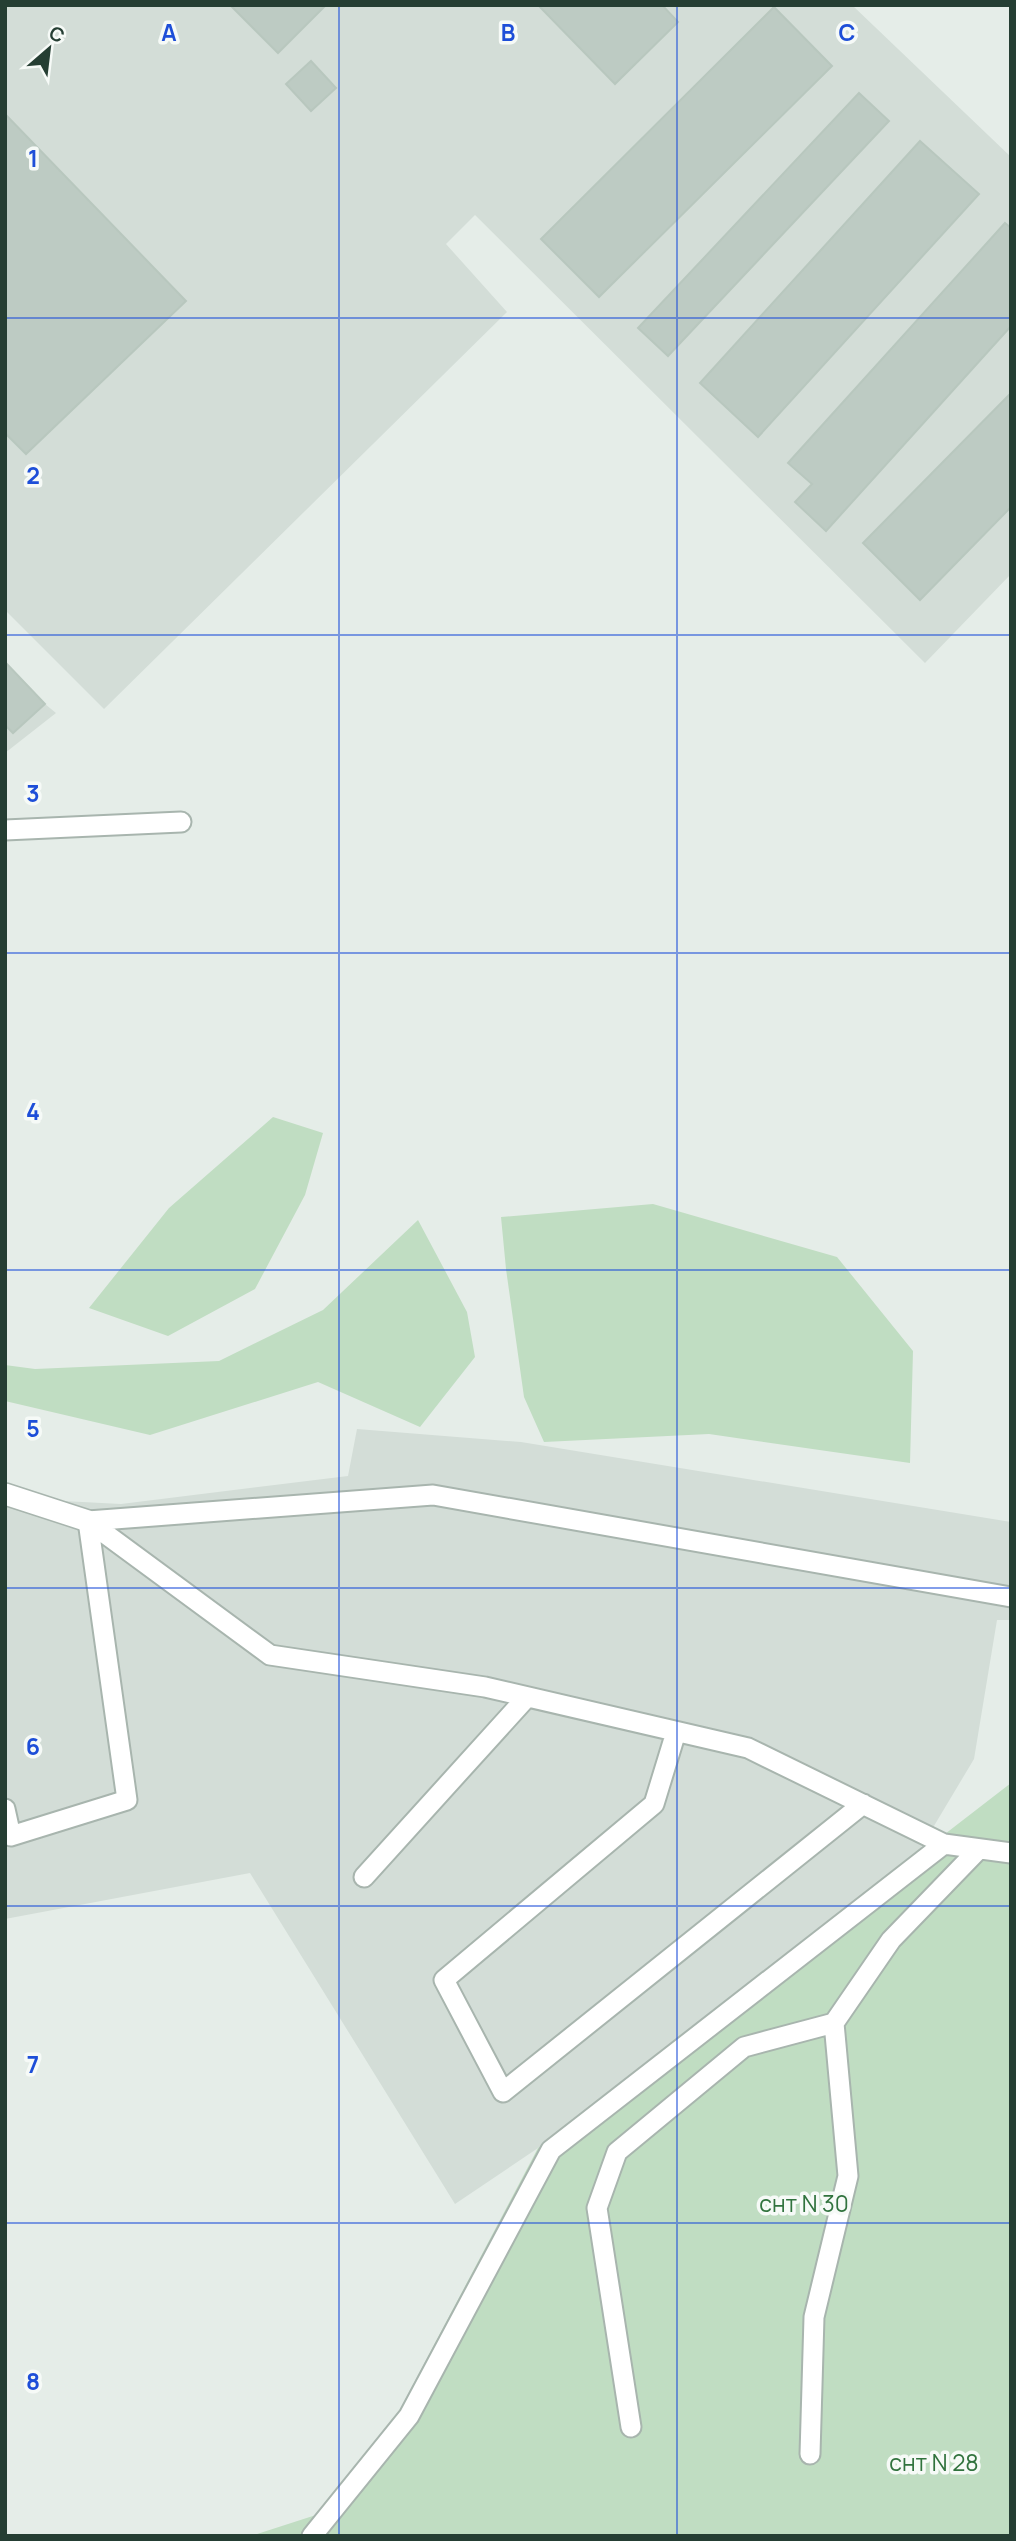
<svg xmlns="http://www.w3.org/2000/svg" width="1016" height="2541" viewBox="0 0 1016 2541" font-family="Manrope,sans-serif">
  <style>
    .built { fill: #d3ddd7; fill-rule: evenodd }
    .green { fill: #c0ddc2 }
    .building { fill: #bdcbc3; stroke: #b8c7be; stroke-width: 2 }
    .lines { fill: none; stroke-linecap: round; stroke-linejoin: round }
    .lane-casing { stroke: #a8b5ae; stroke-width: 23 }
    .street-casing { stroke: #a8b5ae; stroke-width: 24 }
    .lane { stroke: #fff; stroke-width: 19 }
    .street { stroke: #fff; stroke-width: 21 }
    .grid { fill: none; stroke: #1d4ed8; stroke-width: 2; stroke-opacity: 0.55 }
    .labels { text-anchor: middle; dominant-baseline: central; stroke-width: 7; stroke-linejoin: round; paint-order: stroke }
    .park-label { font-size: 23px; fill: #31733e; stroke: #f6faf7 }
    .grid-label { font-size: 23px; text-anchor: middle; font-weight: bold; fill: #1d4ed8; stroke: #f6faf7; stroke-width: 7; stroke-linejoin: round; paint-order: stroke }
  </style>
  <rect width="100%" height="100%" fill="#e5ede8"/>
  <path class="built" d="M 5,5 L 852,5 L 1011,157 L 1011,574 L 925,663 L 475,215 L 446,244 L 507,312 L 104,709 L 5,610 ZM 310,61 L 336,87 L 311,111 L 286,84 Z
    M 5,662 L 45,704 L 56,713 L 5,753 Z
    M 357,1429 L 521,1442 L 1011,1522 L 1011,1620 L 997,1620 L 974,1759 L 916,1856 L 538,2148 L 455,2204 L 250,1873 L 5,1919 L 5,1498 L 121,1504 L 348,1476 Z"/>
  <path class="green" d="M 273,1117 L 323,1133 L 305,1195 L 255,1289 L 168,1336 L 89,1308 L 169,1208 Z
    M 653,1204 L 837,1257 L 913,1351 L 910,1463 L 709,1434 L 544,1442 L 524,1397 L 506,1269 L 501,1217 Z
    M 418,1220 L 467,1312 L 475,1357 L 420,1427 L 318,1382 L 150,1435 L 5,1401 L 5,1365 L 35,1369 L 219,1361 L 323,1310 Z
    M 1011,1783 L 1011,2536 L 251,2536 L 350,2504 L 538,2148 Z"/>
  <path class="building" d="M 230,5 L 326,5 L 278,53 Z
    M 538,5 L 662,5 L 678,22 L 615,84 Z
    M 774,7 L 832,66 L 599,297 L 541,239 Z
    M 311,61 L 336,88 L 311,111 L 286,84 Z
    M 859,93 L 889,121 L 668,356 L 638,328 Z
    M 5,114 L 186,301 L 26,454 L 5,433 Z
    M 920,141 L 979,194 L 758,437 L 700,383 Z
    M 1005,223 L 1011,228 L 1011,326 L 826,531 L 795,502 L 812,484 L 788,463 Z
    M 1011,393 L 1011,507 L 920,600 L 863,543 Z
    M 5,662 L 45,704 L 13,733 L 5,725 Z"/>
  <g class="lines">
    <defs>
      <path id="lane" d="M 5,830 L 181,822
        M 88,1521 L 270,1655 L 485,1687 L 748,1748 L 944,1844 L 1011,1853
        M 88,1521 L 433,1495 L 1011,1597
        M 676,1732 L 654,1804 L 444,1980 L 503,2092 L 863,1804
        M 5,1809 L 11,1836 L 127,1800 L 88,1521
        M 364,1877 L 527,1697
        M 631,2427 L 597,2208 L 617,2152 L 744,2047 L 834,2023
        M 810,2454 L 814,2317 L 848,2176 L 834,2023 L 891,1940 L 979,1849
        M 312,2536 L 409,2416 L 551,2150 L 944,1844"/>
      <path id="street" d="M 5,1494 L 88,1521"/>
    </defs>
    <use href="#lane" class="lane-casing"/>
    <use href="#street" class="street-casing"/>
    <use href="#lane" class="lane"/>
    <use href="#street" class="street"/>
  </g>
  <path class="grid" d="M 339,5 L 339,2536M 677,5 L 677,2536M 5,318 L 1011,318M 5,635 L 1011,635M 5,953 L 1011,953M 5,1270 L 1011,1270M 5,1588 L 1011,1588M 5,1906 L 1011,1906M 5,2223 L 1011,2223"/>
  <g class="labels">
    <g class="park-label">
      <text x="804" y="2203">снт N 30</text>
      <text x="934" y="2462">снт N 28</text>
    </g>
  </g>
  <g class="grid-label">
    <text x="169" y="41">A</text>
    <text x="508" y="41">B</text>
    <text x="847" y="41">C</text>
    <text x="33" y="167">1</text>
    <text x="33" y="484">2</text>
    <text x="33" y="802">3</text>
    <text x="33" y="1120">4</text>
    <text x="33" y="1437">5</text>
    <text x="33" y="1755">6</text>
    <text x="33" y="2073">7</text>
    <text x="33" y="2390">8</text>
  </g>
  <rect width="1016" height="2541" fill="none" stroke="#253e33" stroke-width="14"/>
  <g transform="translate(49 49) rotate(28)" stroke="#f6faf7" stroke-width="5" paint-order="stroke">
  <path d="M0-5L12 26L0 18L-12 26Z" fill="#253e33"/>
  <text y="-10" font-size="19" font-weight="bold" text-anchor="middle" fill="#253e33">С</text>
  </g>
</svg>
